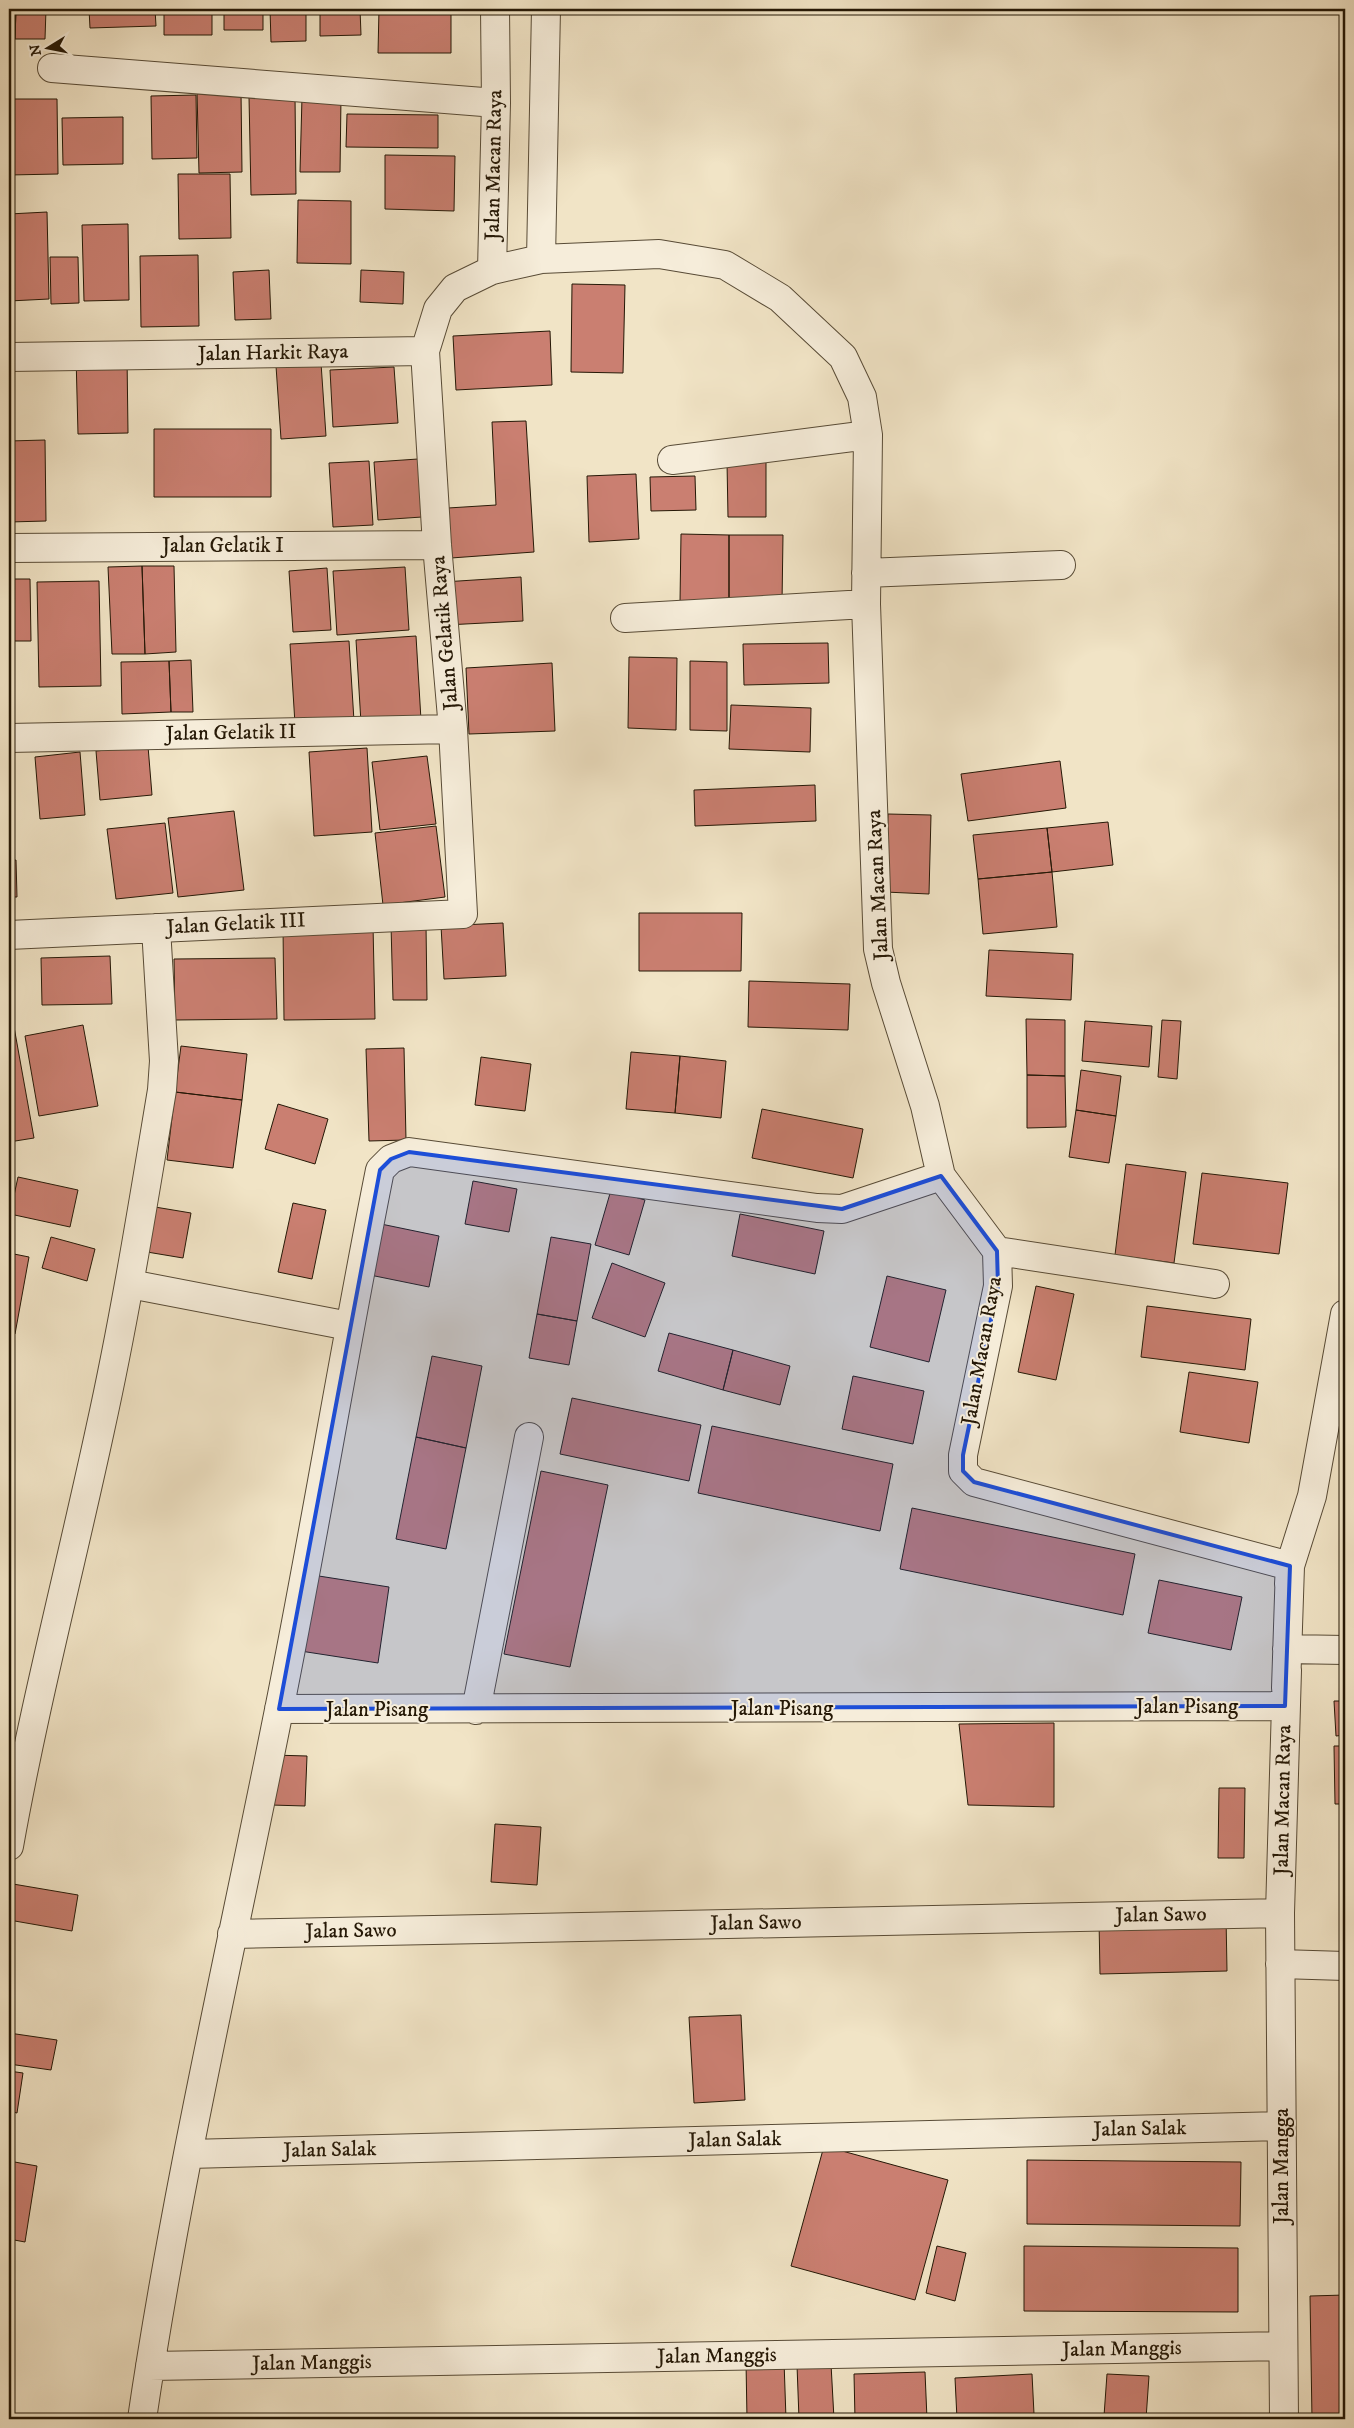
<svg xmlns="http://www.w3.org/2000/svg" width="1354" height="2428" viewBox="0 0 1354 2428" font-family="'IM FELL DW Pica',serif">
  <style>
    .building { fill: #ca7f71; stroke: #251806 }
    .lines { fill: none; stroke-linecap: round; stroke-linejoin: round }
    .minor-casing { stroke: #584b36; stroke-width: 30 }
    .minor { stroke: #f6edda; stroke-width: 28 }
    .marked { fill: #1d4ed8; fill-opacity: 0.2; stroke: #1d4ed8; stroke-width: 4; stroke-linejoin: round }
    .labels { text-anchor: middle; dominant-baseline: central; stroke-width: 4; stroke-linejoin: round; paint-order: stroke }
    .street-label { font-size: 21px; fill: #251806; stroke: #f6edda }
  </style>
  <rect width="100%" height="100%" fill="#f1e4c6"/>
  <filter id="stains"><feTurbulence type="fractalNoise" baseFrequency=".004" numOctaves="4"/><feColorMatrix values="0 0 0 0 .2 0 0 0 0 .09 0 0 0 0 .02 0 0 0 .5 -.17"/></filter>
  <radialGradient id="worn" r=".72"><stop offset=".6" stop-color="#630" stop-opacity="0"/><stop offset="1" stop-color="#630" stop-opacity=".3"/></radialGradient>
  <path class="building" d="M 9,9 L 16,9 L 15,39 L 9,39 Z
    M 16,9 L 46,9 L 45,39 L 15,39 Z
    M 89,9 L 155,9 L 156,26 L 90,28 Z
    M 164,9 L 212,9 L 212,35 L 164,35 Z
    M 224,9 L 263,9 L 263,30 L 224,30 Z
    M 270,9 L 306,9 L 306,41 L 271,42 Z
    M 320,9 L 360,9 L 361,35 L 320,36 Z
    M 379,9 L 451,9 L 451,53 L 378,53 Z
    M 197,92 L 241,92 L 242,172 L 199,173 Z
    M 196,95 L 197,158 L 152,159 L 151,96 Z
    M 295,96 L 296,194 L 251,195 L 249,97 Z
    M 302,97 L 341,97 L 340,172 L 300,172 Z
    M 9,99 L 57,99 L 58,174 L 9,175 Z
    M 347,114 L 438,115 L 438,148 L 346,147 Z
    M 123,117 L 123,164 L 63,165 L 62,118 Z
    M 385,155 L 455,156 L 454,211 L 385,209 Z
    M 178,174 L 230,174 L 231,238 L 179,239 Z
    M 298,200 L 351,201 L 351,264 L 297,263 Z
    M 47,212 L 49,299 L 9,301 L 9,214 Z
    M 128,224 L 129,300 L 84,301 L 82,225 Z
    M 198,255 L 199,326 L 141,327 L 140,256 Z
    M 50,257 L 78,257 L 79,303 L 51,304 Z
    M 269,270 L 271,319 L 235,320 L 233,272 Z
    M 361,270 L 404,272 L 403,304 L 360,302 Z
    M 572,284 L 625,285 L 623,373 L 571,372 Z
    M 550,331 L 552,385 L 456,390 L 453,336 Z
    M 76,356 L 127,356 L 128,433 L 78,434 Z
    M 321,363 L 326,436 L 281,439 L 276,366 Z
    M 394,367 L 398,423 L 333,427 L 330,370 Z
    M 526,421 L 534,552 L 451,558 L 448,508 L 496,505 L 492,422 Z
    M 154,429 L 271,429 L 271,497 L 154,497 Z
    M 45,440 L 46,521 L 9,522 L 9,441 Z
    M 418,459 L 422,517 L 378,520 L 374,462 Z
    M 369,461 L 373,525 L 333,527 L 329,463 Z
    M 766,461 L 766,517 L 728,517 L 727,462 Z
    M 636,474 L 639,539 L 589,542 L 587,476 Z
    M 695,476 L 696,510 L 651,511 L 650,477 Z
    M 681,534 L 729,535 L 729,602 L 680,602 Z
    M 729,535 L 783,535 L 782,603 L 729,602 Z
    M 142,566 L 174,566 L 176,652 L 145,654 Z
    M 142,566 L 145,654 L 112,654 L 108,567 Z
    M 405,567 L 409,630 L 337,635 L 333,571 Z
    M 327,568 L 331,630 L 293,632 L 289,571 Z
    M 521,577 L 523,621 L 446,625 L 443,582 Z
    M 9,579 L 30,579 L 31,641 L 9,641 Z
    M 99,581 L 101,686 L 39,687 L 37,582 Z
    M 416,636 L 421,720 L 361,723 L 356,640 Z
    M 349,641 L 354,721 L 295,724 L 290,644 Z
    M 828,643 L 829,683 L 744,685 L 743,644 Z
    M 629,657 L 677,658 L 676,730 L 628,728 Z
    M 191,660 L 193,712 L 171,712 L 169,661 Z
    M 169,661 L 171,712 L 122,714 L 121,662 Z
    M 690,661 L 727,662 L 727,731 L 690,730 Z
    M 552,663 L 555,731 L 469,734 L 466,668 Z
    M 731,705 L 811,708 L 810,752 L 729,749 Z
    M 148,746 L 152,795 L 100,800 L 96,751 Z
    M 367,748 L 372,832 L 314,836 L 309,752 Z
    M 80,752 L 85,815 L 40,819 L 35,757 Z
    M 427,756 L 436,824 L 380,830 L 372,762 Z
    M 1060,761 L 1066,808 L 968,821 L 961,774 Z
    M 815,785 L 816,821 L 695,826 L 694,790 Z
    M 234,811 L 244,890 L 178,897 L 168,818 Z
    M 888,814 L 931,815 L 929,894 L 885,892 Z
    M 1108,822 L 1113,865 L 1052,872 L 1047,828 Z
    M 165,823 L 173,893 L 116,899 L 107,829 Z
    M 436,826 L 445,897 L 383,905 L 375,833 Z
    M 1047,828 L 1052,872 L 978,879 L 973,835 Z
    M 16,860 L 17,897 L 9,897 L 9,861 Z
    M 1052,872 L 1057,927 L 983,934 L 978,879 Z
    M 639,913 L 742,913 L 741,971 L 639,971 Z
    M 503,923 L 506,976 L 444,979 L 441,926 Z
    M 373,925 L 375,1019 L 284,1020 L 283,926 Z
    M 391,925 L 426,925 L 427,1000 L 393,1000 Z
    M 989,950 L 1073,954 L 1071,1000 L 986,996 Z
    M 110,956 L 112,1004 L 42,1005 L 41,958 Z
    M 275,958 L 277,1019 L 175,1020 L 174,959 Z
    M 749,981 L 850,984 L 848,1030 L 748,1027 Z
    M 9,999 L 34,1138 L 9,1142 Z
    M 1026,1019 L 1065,1020 L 1065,1076 L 1027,1075 Z
    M 1162,1020 L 1181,1021 L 1177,1079 L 1158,1077 Z
    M 1085,1021 L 1152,1026 L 1149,1067 L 1082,1061 Z
    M 83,1025 L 98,1106 L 39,1116 L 25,1036 Z
    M 181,1046 L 247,1054 L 242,1100 L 175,1092 Z
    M 404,1048 L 406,1140 L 369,1141 L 366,1049 Z
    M 631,1052 L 680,1056 L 675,1113 L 626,1109 Z
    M 680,1056 L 726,1061 L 721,1118 L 675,1113 Z
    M 481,1057 L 531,1064 L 525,1111 L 475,1105 Z
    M 1081,1070 L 1121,1076 L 1116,1116 L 1076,1110 Z
    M 1027,1075 L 1065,1076 L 1066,1127 L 1027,1128 Z
    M 175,1092 L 242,1100 L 233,1168 L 167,1160 Z
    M 278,1104 L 328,1119 L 315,1164 L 265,1149 Z
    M 762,1109 L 863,1129 L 853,1178 L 752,1158 Z
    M 1076,1110 L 1116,1116 L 1109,1163 L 1069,1157 Z
    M 1126,1164 L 1186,1172 L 1174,1263 L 1115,1255 Z
    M 1202,1173 L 1288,1183 L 1279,1254 L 1193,1244 Z
    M 18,1177 L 78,1190 L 70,1227 L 10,1214 Z
    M 473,1181 L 517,1189 L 509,1232 L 465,1224 Z
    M 611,1190 L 645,1200 L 629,1255 L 595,1245 Z
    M 293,1203 L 326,1210 L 312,1279 L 278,1272 Z
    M 149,1206 L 191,1213 L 183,1258 L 141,1251 Z
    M 740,1214 L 824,1231 L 815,1274 L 732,1256 Z
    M 381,1224 L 439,1236 L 429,1287 L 370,1275 Z
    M 51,1237 L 95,1249 L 87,1281 L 42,1268 Z
    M 551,1237 L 591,1244 L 577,1321 L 537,1314 Z
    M 9,1253 L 29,1257 L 15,1334 L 9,1333 Z
    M 612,1263 L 665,1283 L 645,1337 L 592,1318 Z
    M 887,1276 L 946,1290 L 929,1362 L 870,1347 Z
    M 1036,1286 L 1074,1294 L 1056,1380 L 1018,1372 Z
    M 1147,1306 L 1251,1319 L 1245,1370 L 1141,1357 Z
    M 537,1314 L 577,1321 L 569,1365 L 529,1358 Z
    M 669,1333 L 733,1350 L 723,1390 L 658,1371 Z
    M 733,1350 L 790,1366 L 780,1405 L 723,1390 Z
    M 432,1356 L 482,1366 L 466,1448 L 416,1437 Z
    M 1189,1372 L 1258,1382 L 1249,1443 L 1180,1432 Z
    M 853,1376 L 924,1391 L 913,1444 L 842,1429 Z
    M 572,1398 L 701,1425 L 689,1481 L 560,1454 Z
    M 712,1426 L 893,1464 L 880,1531 L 698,1493 Z
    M 416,1437 L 466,1448 L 446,1549 L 396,1539 Z
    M 541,1471 L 608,1485 L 570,1667 L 504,1654 Z
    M 912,1508 L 1135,1554 L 1123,1615 L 900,1569 Z
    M 306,1574 L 389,1587 L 378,1663 L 294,1650 Z
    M 1159,1580 L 1242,1597 L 1231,1650 L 1148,1633 Z
    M 1334,1701 L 1345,1701 L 1345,1735 L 1336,1736 Z
    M 1054,1723 L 1054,1807 L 968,1805 L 959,1724 Z
    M 1334,1746 L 1345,1746 L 1345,1804 L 1335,1804 Z
    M 272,1755 L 307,1756 L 305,1806 L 271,1805 Z
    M 1219,1788 L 1245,1788 L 1244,1858 L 1218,1858 Z
    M 495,1824 L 541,1827 L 537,1885 L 491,1882 Z
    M 13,1884 L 78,1895 L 72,1931 L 9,1920 Z
    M 1226,1916 L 1227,1971 L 1100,1974 L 1099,1920 Z
    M 741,2015 L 745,2100 L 694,2103 L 689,2017 Z
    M 9,2033 L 57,2040 L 51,2070 L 9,2064 Z
    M 9,2071 L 23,2073 L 17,2113 L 9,2111 Z
    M 824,2146 L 948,2180 L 915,2300 L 791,2266 Z
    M 1027,2160 L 1241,2162 L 1240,2226 L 1027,2224 Z
    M 9,2161 L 37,2166 L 25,2242 L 9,2239 Z
    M 937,2246 L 966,2253 L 955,2301 L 926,2293 Z
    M 1024,2246 L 1238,2248 L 1238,2312 L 1024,2311 Z
    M 1345,2295 L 1345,2419 L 1312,2419 L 1310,2296 Z
    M 784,2361 L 786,2419 L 747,2419 L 746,2362 Z
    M 831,2364 L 834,2419 L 799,2419 L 797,2365 Z
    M 925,2372 L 927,2419 L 855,2419 L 854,2374 Z
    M 1032,2374 L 1034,2414 L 957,2419 L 955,2378 Z
    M 1107,2374 L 1149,2376 L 1146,2419 L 1104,2416 Z"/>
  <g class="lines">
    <defs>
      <path id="minor" d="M 52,68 L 496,103
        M 541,259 L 546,9
        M 492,270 L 496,103 L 495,9
        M 9,357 L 425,351 L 438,309 L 455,288 L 492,270 L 541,259 L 659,254 L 725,265 L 780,298 L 843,357 L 862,397 L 868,435 L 866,604 L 878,949 L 886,983 L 925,1106 L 941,1176 L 997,1251 L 998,1286 L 963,1455 L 963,1471 L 974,1482 L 1290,1566 L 1286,1688
        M 672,460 L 868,435
        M 9,548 L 437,545
        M 866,573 L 1061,565
        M 625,618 L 866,604
        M 9,738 L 453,729
        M 9,935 L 463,914 L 453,729 L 437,545 L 425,351
        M 997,1251 L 1215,1284
        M 130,1284 L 349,1326
        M 1289,1584 L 1290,1566 L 1312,1496 L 1345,1314
        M 1287,1649 L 1345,1650
        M 279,1709 L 1285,1706
        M 476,1710 L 529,1437
        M 9,1846 C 34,1706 70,1569 100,1430 C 125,1317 143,1204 162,1090 L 164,1061 L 156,928
        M 232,1934 L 1280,1913
        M 1280,1964 L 1345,1966
        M 189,2154 L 1281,2126
        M 150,2366 L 1283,2346
        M 142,2419 C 177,2181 232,1946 279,1710 C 315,1531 344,1350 380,1170 L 391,1159 L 409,1152 L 817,1208 L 842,1209 L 941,1176
        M 1284,2419 L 1280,1913 L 1287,1670"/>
    </defs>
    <use href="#minor" class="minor-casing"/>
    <use href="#minor" class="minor"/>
  </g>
  <path class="marked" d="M 409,1152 L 842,1209 L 941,1176 L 997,1251 L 998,1286 L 963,1455 L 963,1471 L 974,1482 L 1290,1566 L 1285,1706 L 279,1709 L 380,1170 L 391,1159 Z"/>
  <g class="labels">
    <g class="street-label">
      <text transform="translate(494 165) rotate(-89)">Jalan Macan Raya</text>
      <text transform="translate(273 353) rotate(-1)">Jalan Harkit Raya</text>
      <text x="223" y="546">Jalan Gelatik I</text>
      <text transform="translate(445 633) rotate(-95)">Jalan Gelatik Raya</text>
      <text transform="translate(231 733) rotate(-1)">Jalan Gelatik II</text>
      <text transform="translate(878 885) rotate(-93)">Jalan Macan Raya</text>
      <text transform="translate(236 924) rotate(-3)">Jalan Gelatik III</text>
      <text transform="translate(982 1351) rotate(-80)">Jalan Macan Raya</text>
      <text x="1187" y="1707">Jalan Pisang</text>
      <text x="782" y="1709">Jalan Pisang</text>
      <text x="377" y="1710">Jalan Pisang</text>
      <text transform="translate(1283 1800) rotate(-89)">Jalan Macan Raya</text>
      <text transform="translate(1161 1915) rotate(-1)">Jalan Sawo</text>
      <text transform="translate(756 1923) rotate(-1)">Jalan Sawo</text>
      <text transform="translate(351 1931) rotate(-1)">Jalan Sawo</text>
      <text transform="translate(1140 2129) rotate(-1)">Jalan Salak</text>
      <text transform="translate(735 2140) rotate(-1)">Jalan Salak</text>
      <text transform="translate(330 2150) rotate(-1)">Jalan Salak</text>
      <text transform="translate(1282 2166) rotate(-90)">Jalan Mangga</text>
      <text transform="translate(1122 2349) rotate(-1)">Jalan Manggis</text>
      <text transform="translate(717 2356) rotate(-1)">Jalan Manggis</text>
      <text transform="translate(312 2363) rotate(-1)">Jalan Manggis</text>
    </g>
  </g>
  <rect width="1354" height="2428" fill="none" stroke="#f1e4c6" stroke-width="30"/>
  <rect x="10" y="10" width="1334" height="2408" fill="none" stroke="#251806" stroke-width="2.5"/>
  <rect x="15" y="15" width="1324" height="2398" fill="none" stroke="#251806"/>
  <g transform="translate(48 48) rotate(260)" stroke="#f6edda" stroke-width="4" paint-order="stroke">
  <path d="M0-4L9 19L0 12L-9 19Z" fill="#251806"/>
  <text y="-8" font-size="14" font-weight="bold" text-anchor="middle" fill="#251806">N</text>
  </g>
  <rect width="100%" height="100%" filter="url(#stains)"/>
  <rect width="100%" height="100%" fill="url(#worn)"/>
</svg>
